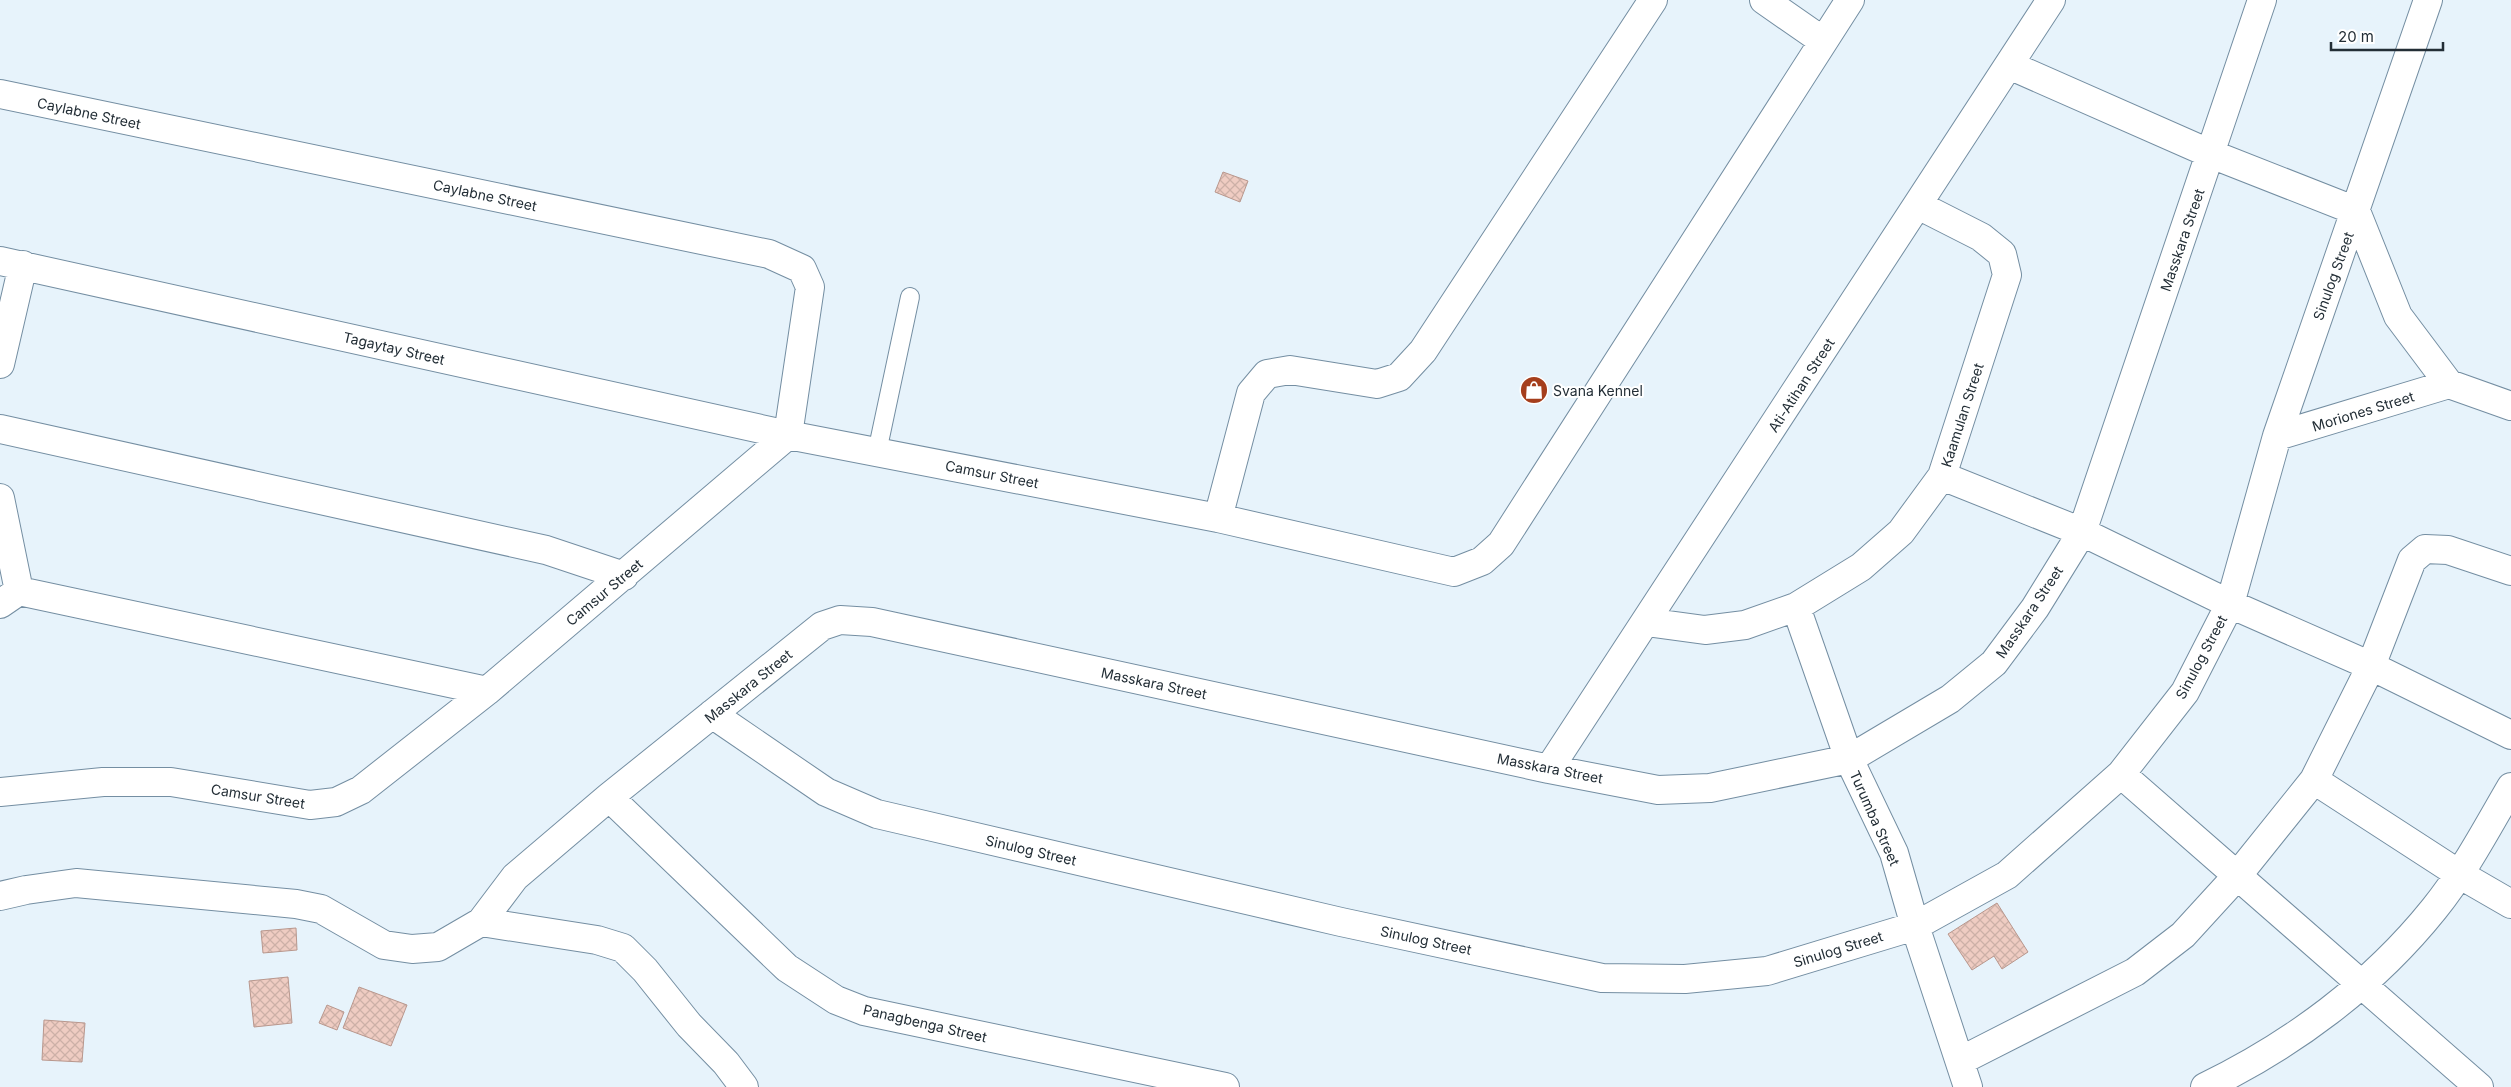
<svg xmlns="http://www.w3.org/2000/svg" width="2511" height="1087" viewBox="0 0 2511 1087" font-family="Inter,sans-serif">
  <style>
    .building { fill: url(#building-cross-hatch); stroke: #b8978d }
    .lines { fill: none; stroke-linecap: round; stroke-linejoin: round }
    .lane-casing { stroke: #748ea2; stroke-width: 20 }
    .street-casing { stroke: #748ea2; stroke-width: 30 }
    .lane { stroke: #fff; stroke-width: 18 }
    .street { stroke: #fff; stroke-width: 28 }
    .labels { text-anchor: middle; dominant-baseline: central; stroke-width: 4; stroke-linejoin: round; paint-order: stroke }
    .street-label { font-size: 14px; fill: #232e36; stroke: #fff }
    .poi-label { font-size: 14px; fill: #232e36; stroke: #fff; text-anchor: start }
  </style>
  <defs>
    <pattern id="building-cross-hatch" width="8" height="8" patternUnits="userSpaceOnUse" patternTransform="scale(1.25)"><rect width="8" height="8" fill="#efccc2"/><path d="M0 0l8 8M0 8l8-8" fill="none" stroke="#cdb0a7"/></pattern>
  </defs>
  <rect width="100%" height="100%" fill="#e7f3fb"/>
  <path class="building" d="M 1223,172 L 1248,181 L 1240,202 L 1215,192 Z
    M 1997,903 L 2028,952 L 2002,969 L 1994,956 L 1972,970 L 1948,934 Z
    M 296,928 L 297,950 L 263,953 L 261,931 Z
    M 288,977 L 292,1023 L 254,1027 L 249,981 Z
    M 359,987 L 407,1005 L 391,1046 L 343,1028 Z
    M 327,1005 L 344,1012 L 337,1030 L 319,1023 Z
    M 44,1020 L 85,1023 L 82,1062 L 42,1060 Z"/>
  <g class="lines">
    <defs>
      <path id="lane" d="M 877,452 L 910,297"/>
      <path id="street" d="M 1764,0 L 1823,41
        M 2009,65 L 2211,154 L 2356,211 L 2398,316 L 2449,384
        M 0,94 L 769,254 L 802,269 L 810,287 L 788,435 L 0,261
        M 0,364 L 23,265
        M 0,429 L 546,550 L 624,576
        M 2277,436 L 2449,384 L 2511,406
        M 1942,476 L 2082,532 L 2230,604 L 2371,666 L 2511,735
        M 0,498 L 19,591
        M 1218,518 L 1251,393 L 1267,374 L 1290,370 L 1377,384 L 1399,377 L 1423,351 L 1653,0
        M 0,604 L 19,591 L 487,691
        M 1796,607 L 1849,759 L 1894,853 L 1915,926 L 1968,1087
        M 1646,622 L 1705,630 L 1745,625 L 1796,607 L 1861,567 L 1901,532 L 1942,476 L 2007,275 L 2002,254 L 1981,237 L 1918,205
        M 712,714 L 826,792 L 877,814 L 1341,922 L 1602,978 L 1685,979 L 1767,971 L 1915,926 L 2007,875 L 2121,774 L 2185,692 L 2230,604 L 2277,436 L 2428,0
        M 1549,769 L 2051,0
        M 2121,774 L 2479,1087
        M 2314,780 L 2459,874 L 2511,904
        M 0,792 L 103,782 L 171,782 L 310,805 L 336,802 L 361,790 L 487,691 L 788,435 L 1218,518 L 1454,572 L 1482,561 L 1501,544 L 1850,0
        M 609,797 L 787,968 L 836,1000 L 864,1011 L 1225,1087
        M 0,896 L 26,890 L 76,883 L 296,904 L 321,909 L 384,945 L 412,949 L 438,947 L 481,922 L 597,940 L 623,948 L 645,970 L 689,1025 L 726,1063 L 744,1087
        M 481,922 L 515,877 L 609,797 L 822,626 L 840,620 L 872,622 L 1549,769 L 1658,790 L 1710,788 L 1849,759 L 1950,699 L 1994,663 L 2035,608 L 2082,532 L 2262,0
        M 1960,1061 L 2135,972 L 2183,935 L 2237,876 L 2314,780 L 2371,666 L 2412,560 L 2425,549 L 2448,550 L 2511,571
        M 2205,1087 C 2292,1045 2373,985 2434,909 C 2464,872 2487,828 2511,787"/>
    </defs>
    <use href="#lane" class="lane-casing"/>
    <use href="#street" class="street-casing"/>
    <use href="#lane" class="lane"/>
    <use href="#street" class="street"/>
  </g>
  <defs>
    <symbol id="shop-disc" viewBox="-11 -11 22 22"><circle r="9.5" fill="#a53e1c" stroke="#fff"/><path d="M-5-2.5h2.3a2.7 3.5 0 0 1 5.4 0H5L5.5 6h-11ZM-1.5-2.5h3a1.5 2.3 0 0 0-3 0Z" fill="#fff"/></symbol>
  </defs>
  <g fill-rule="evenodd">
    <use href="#shop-disc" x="1518" y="374" width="32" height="32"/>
  </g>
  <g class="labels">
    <g class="street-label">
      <text transform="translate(89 113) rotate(12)">Caylabne Street</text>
      <text transform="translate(485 195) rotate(12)">Caylabne Street</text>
      <text transform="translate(2182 240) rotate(-71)">Masskara Street</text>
      <text transform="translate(2333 276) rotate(-70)">Sinulog Street</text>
      <text transform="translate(394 348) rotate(13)">Tagaytay Street</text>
      <text transform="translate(1801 385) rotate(-57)">Ati-Atihan Street</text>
      <text transform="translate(2363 411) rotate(-17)">Moriones Street</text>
      <text transform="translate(1962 415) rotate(-72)">Kaamulan Street</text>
      <text transform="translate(992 474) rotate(11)">Camsur Street</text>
      <text transform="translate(604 592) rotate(-40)">Camsur Street</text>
      <text transform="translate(2029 612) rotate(-56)">Masskara Street</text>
      <text transform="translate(2201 657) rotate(-62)">Sinulog Street</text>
      <text transform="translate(1154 683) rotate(12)">Masskara Street</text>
      <text transform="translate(748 686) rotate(-39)">Masskara Street</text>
      <text transform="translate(1550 768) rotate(11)">Masskara Street</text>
      <text transform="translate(258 796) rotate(9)">Camsur Street</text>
      <text transform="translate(1875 818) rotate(66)">Turumba Street</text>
      <text transform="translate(1031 850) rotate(13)">Sinulog Street</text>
      <text transform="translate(1426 940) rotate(12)">Sinulog Street</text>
      <text transform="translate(1838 949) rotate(-17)">Sinulog Street</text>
      <text transform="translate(925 1023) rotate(13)">Panagbenga Street</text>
    </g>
    <g class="poi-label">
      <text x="1553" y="390">Svana Kennel</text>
    </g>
  </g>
  <path d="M2331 42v8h112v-8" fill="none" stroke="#232e36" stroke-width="2.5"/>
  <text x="2338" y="42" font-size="15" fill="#232e36" stroke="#ffffff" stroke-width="4" paint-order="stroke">20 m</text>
</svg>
